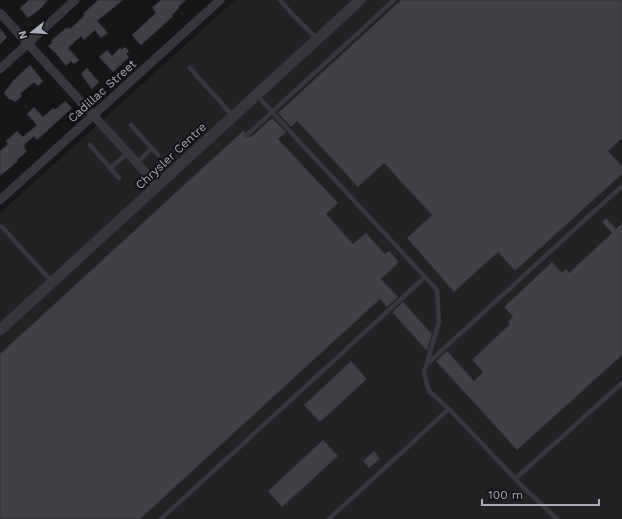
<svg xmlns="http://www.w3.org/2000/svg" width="622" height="519" viewBox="0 0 622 519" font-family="'Work Sans',sans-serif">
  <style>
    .built { fill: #222225 }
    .building { fill: #404145; stroke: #303034 }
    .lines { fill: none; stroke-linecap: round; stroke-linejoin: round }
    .service { stroke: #37383d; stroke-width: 4.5 }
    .minor { stroke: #37383d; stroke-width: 9 }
    .tertiary { stroke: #37383d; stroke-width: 11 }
    .labels { text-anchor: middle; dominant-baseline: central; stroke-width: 4; stroke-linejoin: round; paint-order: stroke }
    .street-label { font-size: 12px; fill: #a8adb8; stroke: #111113 }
  </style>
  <rect width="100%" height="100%" fill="#161618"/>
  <path class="built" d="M 235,0 L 622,0 L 622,519 L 0,519 L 0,213 Z"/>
  <path class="building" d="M 29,0 L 48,0 L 40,9 L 28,18 L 20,8 Z
    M 98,0 L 123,0 L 97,21 L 108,33 L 101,38 L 95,30 L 84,40 L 81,36 L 68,48 L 79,60 L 74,64 L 71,61 L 66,66 L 55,52 L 55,53 L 48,46 L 53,42 L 51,41 L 66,28 L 67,29 L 69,27 L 70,29 L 84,16 L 83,14 Z
    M 161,0 L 186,0 L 178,7 L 179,8 L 172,15 L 173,16 L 141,45 L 132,35 L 156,13 L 152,8 Z
    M 401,0 L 622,0 L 622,138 L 608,151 L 622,166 L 622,174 L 515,271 L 498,252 L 454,292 L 407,238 L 432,215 L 384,163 L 358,187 L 297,121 L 291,127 L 278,113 Z
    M 0,29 L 7,37 L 0,44 Z
    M 125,47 L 129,51 L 126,54 L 129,57 L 113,72 L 99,57 L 107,50 L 112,56 L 120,48 L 122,50 Z
    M 30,65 L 43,81 L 38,86 L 34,82 L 20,94 L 22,96 L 15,102 L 11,99 L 10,100 L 4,93 L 13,81 Z
    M 87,68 L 99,82 L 92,89 L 81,74 Z
    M 65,101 L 72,108 L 37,140 L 34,136 L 24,145 L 25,147 L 24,148 L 27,151 L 17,160 L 18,161 L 0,176 L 0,151 L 8,144 L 6,141 L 17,131 L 23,137 L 37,125 L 27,114 L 34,107 L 43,117 L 53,108 L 55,110 Z
    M 272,118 L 286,132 L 278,139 L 338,203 L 326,214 L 353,244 L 366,233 L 385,254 L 389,251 L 399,262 L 381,279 L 398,297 L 387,307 L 380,299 L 140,519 L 0,519 L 0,354 L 244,130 L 246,137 L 251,137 Z
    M 606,218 L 616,229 L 622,223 L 622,355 L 517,450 L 436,361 L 447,351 L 474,381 L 483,372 L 472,360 L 510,324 L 508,322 L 513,317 L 504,307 L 552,262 L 562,273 L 566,269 L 569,273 L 612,233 L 602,222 Z
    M 403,302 L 432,334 L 427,351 L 392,312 Z
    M 351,361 L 367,379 L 320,422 L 304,405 Z
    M 323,440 L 338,456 L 282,507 L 268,491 Z
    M 374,451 L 380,459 L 369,468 L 363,461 Z"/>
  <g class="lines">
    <path class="service" d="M 280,0 L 291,13 L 317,39
      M 190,68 L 233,116
      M 257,95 L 272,112 L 437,290 L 439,322 L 424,373 L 429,391 L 449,409 L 329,519
      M 131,125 L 158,155
      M 248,134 L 394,0
      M 90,145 L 110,168
      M 137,163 L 152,148
      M 119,178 L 110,168 L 128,153
      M 2,227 L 52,282
      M 427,364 L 622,186
      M 449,409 L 522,486 L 557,519
      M 515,479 L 622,383
      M 161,519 L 425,277"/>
    <path class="minor" d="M 0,13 L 158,186
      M 0,69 L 75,0
      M 0,200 L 220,0"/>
    <path class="tertiary" d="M 0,330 L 360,0"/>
  </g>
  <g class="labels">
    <g class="street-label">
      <text transform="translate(102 91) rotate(-42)">Cadillac Street</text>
      <text transform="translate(171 156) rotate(-43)">Chrysler Centre</text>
    </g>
  </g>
  <g transform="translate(32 32) rotate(253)" stroke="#111113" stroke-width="3" paint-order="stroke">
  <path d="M0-3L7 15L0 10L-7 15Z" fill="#a8adb8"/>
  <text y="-6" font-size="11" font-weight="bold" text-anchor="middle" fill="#a8adb8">N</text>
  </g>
  <path d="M482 499v6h117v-6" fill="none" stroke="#a8adb8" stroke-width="2"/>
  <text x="488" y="499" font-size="12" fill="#a8adb8" stroke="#111113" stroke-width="3" paint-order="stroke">100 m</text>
</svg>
